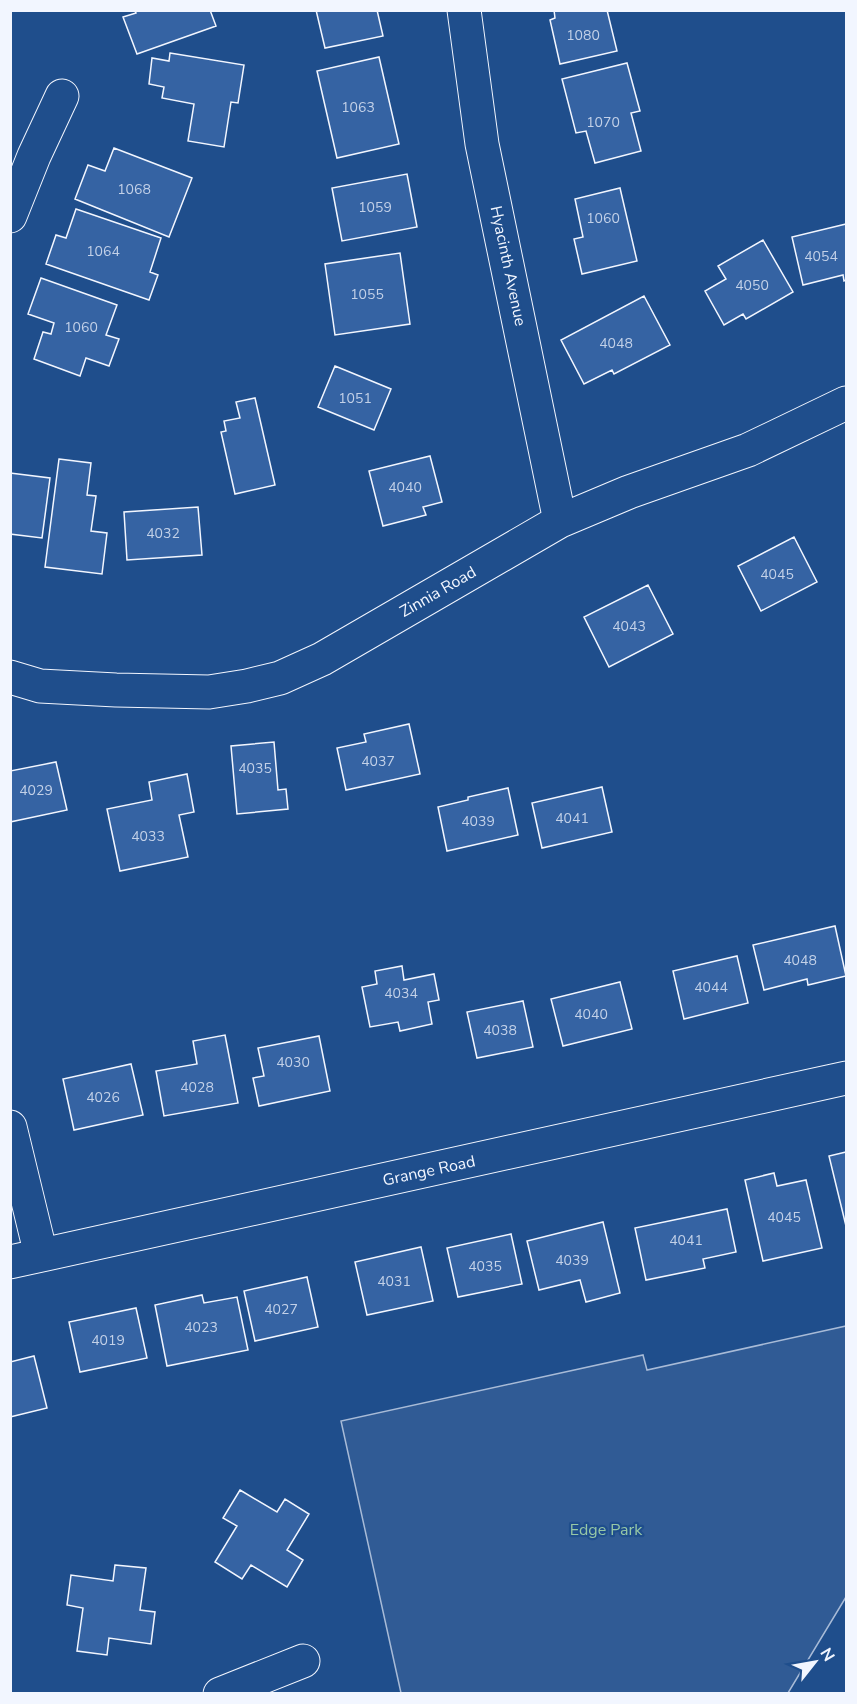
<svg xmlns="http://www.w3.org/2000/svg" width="857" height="1704" viewBox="0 0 857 1704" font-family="'Nunito Sans',sans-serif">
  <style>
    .green { fill: #305b95; stroke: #a8bbd7; stroke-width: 1.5 }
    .building { fill: #3563a3; stroke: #f2f6ff; stroke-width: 1.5 }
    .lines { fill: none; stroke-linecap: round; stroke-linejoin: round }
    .minor-casing { stroke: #f2f6ff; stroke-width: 35 }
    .minor { stroke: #1f4e8c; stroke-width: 33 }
    .labels { text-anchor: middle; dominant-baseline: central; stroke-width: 4.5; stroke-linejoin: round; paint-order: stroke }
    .number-label { font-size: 14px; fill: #c3d1e8 }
    .street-label { font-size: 16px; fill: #f2f6ff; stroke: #1f4e8c }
    .park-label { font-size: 16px; fill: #97c8a6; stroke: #1f4e8c }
  </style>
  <rect width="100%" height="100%" fill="#1f4e8c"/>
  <path class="green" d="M 846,1326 L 846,1597 L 788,1693 L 401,1693 L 341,1421 L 643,1355 L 647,1370 Z"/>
  <path class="building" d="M 135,10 L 210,10 L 216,26 L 137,54 L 123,17 L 136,13 Z
    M 316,10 L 377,10 L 383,36 L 325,48 Z
    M 554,10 L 607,10 L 617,51 L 560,64 L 550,20 L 555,18 Z
    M 170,53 L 244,65 L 238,103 L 231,102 L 224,147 L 188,141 L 194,104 L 162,98 L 164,87 L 149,84 L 152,58 L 169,61 Z
    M 379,57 L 399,144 L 337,158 L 317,71 Z
    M 627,63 L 640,111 L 631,113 L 641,151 L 595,163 L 586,131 L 576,133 L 562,79 Z
    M 114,148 L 192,178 L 169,237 L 75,199 L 88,165 L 105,171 Z
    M 407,174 L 417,227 L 342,241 L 332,188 Z
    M 620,188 L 637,261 L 582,274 L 574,239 L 583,237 L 575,199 Z
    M 76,209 L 161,238 L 150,272 L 158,275 L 149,300 L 46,264 L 56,235 L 66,238 Z
    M 846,224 L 846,280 L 844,281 L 843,275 L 803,285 L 792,237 Z
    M 763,240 L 793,292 L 746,319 L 743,314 L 724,325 L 705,291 L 726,279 L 718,266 Z
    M 400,253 L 410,324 L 335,335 L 325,264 Z
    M 41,278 L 117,305 L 106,335 L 119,339 L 109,366 L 86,358 L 80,376 L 34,359 L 43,332 L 51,334 L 54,323 L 28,314 Z
    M 644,296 L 670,345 L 614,374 L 612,370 L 584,384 L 561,340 Z
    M 335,366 L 391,389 L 374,430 L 318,407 Z
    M 255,398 L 275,485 L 235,494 L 221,432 L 226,431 L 224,421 L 240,418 L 236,402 Z
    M 430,456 L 442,502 L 423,507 L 426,515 L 383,526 L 369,471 Z
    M 59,459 L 91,463 L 87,495 L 96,496 L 91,531 L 107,533 L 102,574 L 45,567 Z
    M 10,473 L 50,478 L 42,538 L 10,534 Z
    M 198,507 L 202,555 L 127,560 L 124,512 Z
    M 794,537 L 817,582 L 761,611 L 738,566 Z
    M 648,585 L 673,634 L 609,667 L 584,617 Z
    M 409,724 L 420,774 L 346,790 L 337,748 L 366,742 L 364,734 Z
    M 274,742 L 278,790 L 286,789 L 288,809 L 237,814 L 231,746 Z
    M 56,762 L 67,810 L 10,822 L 10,771 Z
    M 187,774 L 194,812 L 179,815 L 188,857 L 120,871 L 107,809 L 152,800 L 149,782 Z
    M 602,787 L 612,832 L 542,848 L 532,803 Z
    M 508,788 L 518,835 L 447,851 L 438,807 L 468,800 L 468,797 Z
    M 835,926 L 846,976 L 808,985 L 807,979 L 764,990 L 753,945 Z
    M 737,956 L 748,1003 L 684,1019 L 673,971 Z
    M 402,966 L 404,980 L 434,974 L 439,1000 L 428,1002 L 432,1024 L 400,1031 L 398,1022 L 370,1027 L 362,987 L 377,984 L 375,971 Z
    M 620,982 L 632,1029 L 563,1046 L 551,999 Z
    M 523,1001 L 533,1047 L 477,1058 L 467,1012 Z
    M 225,1035 L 238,1103 L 164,1116 L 156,1071 L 197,1064 L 193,1041 Z
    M 319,1036 L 330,1091 L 259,1106 L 253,1078 L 264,1076 L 258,1048 Z
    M 131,1064 L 143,1115 L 74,1130 L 63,1079 Z
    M 846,1152 L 846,1226 L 829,1156 Z
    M 774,1173 L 777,1186 L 806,1180 L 822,1248 L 763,1261 L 745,1180 Z
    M 727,1209 L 736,1252 L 703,1259 L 705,1268 L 646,1280 L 635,1228 Z
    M 603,1222 L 620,1293 L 586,1302 L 580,1280 L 539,1290 L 527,1241 Z
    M 511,1234 L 522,1284 L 458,1297 L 447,1248 Z
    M 421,1247 L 433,1301 L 367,1315 L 355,1262 Z
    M 307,1277 L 318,1327 L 255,1341 L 244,1291 Z
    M 202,1295 L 204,1303 L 237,1297 L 248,1350 L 167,1366 L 155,1305 Z
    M 136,1308 L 147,1358 L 80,1372 L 69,1322 Z
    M 34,1356 L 47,1408 L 10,1417 L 10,1362 Z
    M 240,1490 L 277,1512 L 285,1499 L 309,1514 L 287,1550 L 303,1560 L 287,1587 L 251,1565 L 242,1579 L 215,1562 L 237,1526 L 223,1518 Z
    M 115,1565 L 146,1568 L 140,1610 L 155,1612 L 151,1644 L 109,1638 L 107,1655 L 77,1651 L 83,1608 L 67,1605 L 71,1575 L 113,1581 Z"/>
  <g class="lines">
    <defs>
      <path id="minor" d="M 464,10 L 482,144 L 560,521
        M 10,216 L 34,156 L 62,96
        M 10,677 L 40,686 L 116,690 L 209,692 L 247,686 L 280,678 L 322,659 L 560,521 L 629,492 L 748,450 L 846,403
        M 10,1127 L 41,1255
        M 10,1262 L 846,1078
        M 220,1694 L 303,1661"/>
    </defs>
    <use href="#minor" class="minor-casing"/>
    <use href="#minor" class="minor"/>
  </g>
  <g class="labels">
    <g class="number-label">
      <text x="583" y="35">1080</text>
      <text x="358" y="107">1063</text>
      <text x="603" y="122">1070</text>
      <text x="134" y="189">1068</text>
      <text x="375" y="207">1059</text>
      <text x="603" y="218">1060</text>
      <text x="103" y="251">1064</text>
      <text x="821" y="256">4054</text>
      <text x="752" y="285">4050</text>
      <text x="367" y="294">1055</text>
      <text x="81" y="327">1060</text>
      <text x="616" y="343">4048</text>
      <text x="355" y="398">1051</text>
      <text x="405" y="487">4040</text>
      <text x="163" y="533">4032</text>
      <text x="777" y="574">4045</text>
      <text x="629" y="626">4043</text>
      <text x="378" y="761">4037</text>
      <text x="255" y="768">4035</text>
      <text x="36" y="790">4029</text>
      <text x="572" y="818">4041</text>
      <text x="478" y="821">4039</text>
      <text x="148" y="836">4033</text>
      <text x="800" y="960">4048</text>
      <text x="711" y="987">4044</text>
      <text x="401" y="993">4034</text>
      <text x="591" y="1014">4040</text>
      <text x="500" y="1030">4038</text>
      <text x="293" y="1062">4030</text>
      <text x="197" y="1087">4028</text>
      <text x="103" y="1097">4026</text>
      <text x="784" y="1217">4045</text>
      <text x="686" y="1240">4041</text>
      <text x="572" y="1260">4039</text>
      <text x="485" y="1266">4035</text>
      <text x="394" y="1281">4031</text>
      <text x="281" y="1309">4027</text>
      <text x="201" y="1327">4023</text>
      <text x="108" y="1340">4019</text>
    </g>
    <g class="street-label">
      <text transform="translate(508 266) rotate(78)">Hyacinth Avenue</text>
      <text transform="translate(438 592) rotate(-30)">Zinnia Road</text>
      <text transform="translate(429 1171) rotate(-12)">Grange Road</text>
    </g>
    <g class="park-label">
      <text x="606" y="1530">Edge Park</text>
    </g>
  </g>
  <rect width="857" height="1704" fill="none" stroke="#f2f6ff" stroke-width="24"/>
  <g transform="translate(815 1662) rotate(59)" stroke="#1f4e8c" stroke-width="4.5" paint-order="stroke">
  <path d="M0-4.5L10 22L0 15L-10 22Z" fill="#f2f6ff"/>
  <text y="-9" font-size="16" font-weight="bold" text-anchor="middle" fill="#f2f6ff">N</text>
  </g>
</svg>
